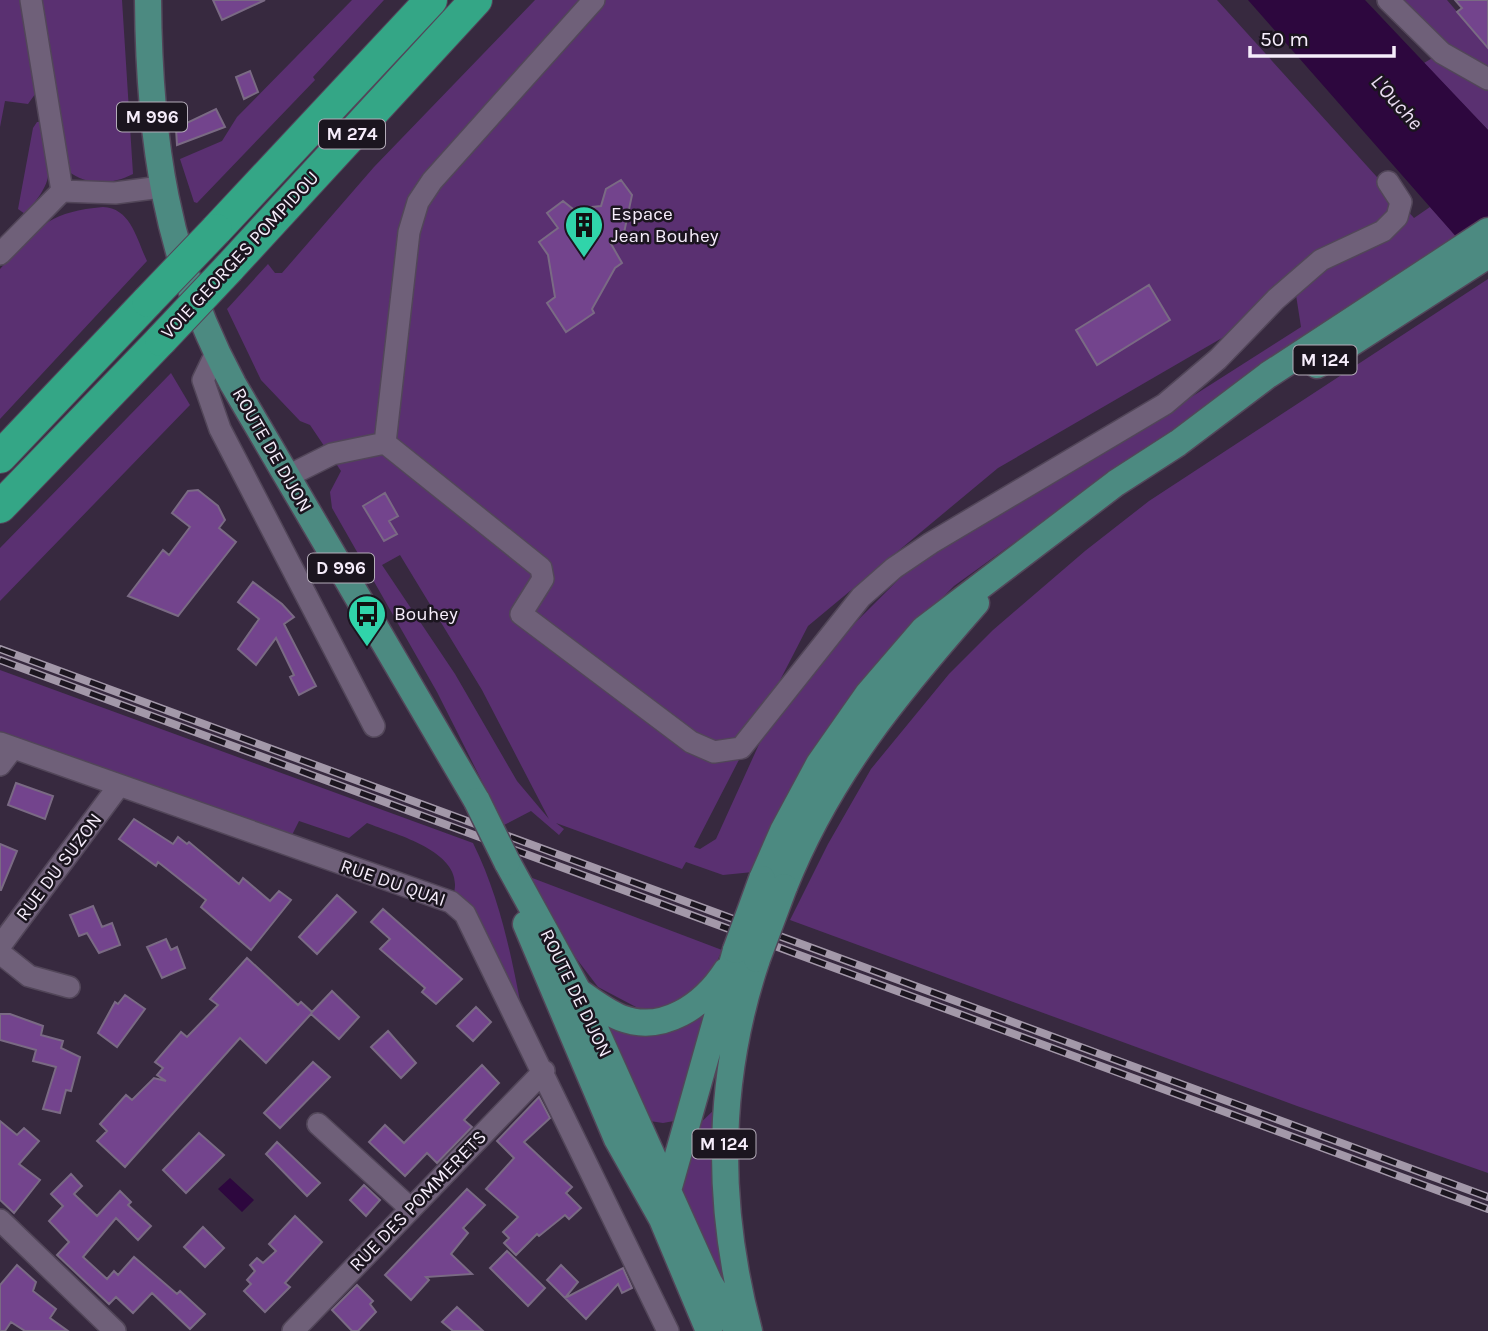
<svg xmlns="http://www.w3.org/2000/svg" width="1488" height="1331" viewBox="0 0 1488 1331" font-family="Karla,sans-serif">
  <style>
    .green { fill: #5a3071; fill-rule: evenodd }
    .water { fill: #2d073e }
    .building { fill: #73448d; stroke: #7a6a84; stroke-width: 2 }
    .lines { fill: none; stroke-linecap: round; stroke-linejoin: round }
    .minor-casing { stroke: #524659; stroke-width: 24 }
    .major-casing { stroke: #524659; stroke-width: 29 }
    .highway-casing { stroke: #524659; stroke-width: 34 }
    .minor { stroke: #6f6079; stroke-width: 21 }
    .major { stroke: #4c8a81; stroke-width: 26 }
    .highway { stroke: #34a686; stroke-width: 32 }
    .rail-casing { stroke: #a398a9; stroke-width: 8 }
    .rail { stroke: #1b151f; stroke-width: 5; stroke-dasharray: 16; stroke-linecap: butt }
    .major-bridge-casing { stroke: #524659; stroke-width: 29; stroke-linecap: butt }
    .highway-bridge-casing { stroke: #524659; stroke-width: 34; stroke-linecap: butt }
    .major-bridge { stroke: #4c8a81; stroke-width: 26 }
    .highway-bridge { stroke: #34a686; stroke-width: 32 }
    .labels { text-anchor: middle; dominant-baseline: central; stroke-width: 5; stroke-linejoin: round; paint-order: stroke }
    .shield { fill: #1b151f; stroke: #b4acb9; stroke-width: 2 }
    .shield-label { font-size: 18px; font-weight: bold; fill: #f6edfb }
    .poi-label { font-size: 19px; fill: #f6edfb; stroke: #1b151f; text-anchor: start }
    .street-label { font-size: 19px; fill: #f6edfb; stroke: #1b151f }
    .water-label { font-size: 21px; font-style: italic; fill: #eaddf2; stroke: #1b151f }
  </style>
  <rect width="100%" height="100%" fill="#37293f"/>
  <path class="green" d="M 0,0 L 23,0 L 38,90 L 28,104 L 5,101 L 0,127 Z
    M 38,0 L 122,0 L 133,174 C 112,185 87,186 68,171 Z
    M 352,0 L 384,0 L 313,77 L 315,80 L 197,203 L 194,202 L 180,159 L 222,141 L 237,117 Z
    M 535,0 L 1217,0 L 1414,218 L 1430,207 L 1459,239 L 1151,444 L 954,586 L 896,644 L 753,872 L 723,875 L 686,862 L 682,869 L 556,823 L 564,829 L 559,835 L 531,811 L 504,825 L 437,692 L 332,508 L 330,492 L 341,471 L 310,425 L 300,421 L 261,380 L 227,309 L 268,264 L 275,273 L 282,273 L 374,167 ZM 1296,295 L 1301,327 L 1152,422 L 948,540 L 899,579 L 817,661 L 765,731 L 716,839 L 700,849 L 694,847 L 808,626 L 998,468 ZM 400,555 L 482,690 L 549,819 L 517,781 L 455,674 L 382,565 Z
    M 1396,0 L 1447,0 L 1488,48 L 1488,71 L 1456,52 Z
    M 1434,57 L 1488,91 L 1488,130 L 1424,63 Z
    M 37,122 L 41,122 C 49,169 59,176 25,214 L 18,209 L 33,128 Z
    M 103,207 C 131,208 137,240 147,261 L 0,419 L 0,269 C 37,229 46,212 103,207 Z
    M 1488,279 L 1488,1173 L 1297,1106 L 790,920 L 828,844 L 871,769 L 949,674 L 993,630 L 1085,551 L 1149,501 Z
    M 171,373 L 190,405 L 0,601 L 0,548 Z
    M 0,670 L 473,843 C 499,896 510,949 521,1006 L 453,896 C 468,852 396,835 367,823 L 349,838 L 299,821 L 289,841 L 0,736 Z
    M 527,876 L 722,950 L 714,968 L 682,1005 L 639,1013 L 636,1007 L 598,987 L 557,933 Z
    M 710,1001 L 674,1121 L 663,1123 L 643,1120 L 598,1017 Z
    M 715,1109 L 713,1187 L 728,1296 L 675,1192 L 696,1127 Z"/>
  <path class="water" d="M 1248,0 L 1365,0 L 1488,130 L 1488,273 Z
    M 230,1178 L 254,1200 L 242,1212 L 218,1189 Z"/>
  <path class="building" d="M 213,0 L 265,0 L 222,20 Z
    M 1455,0 L 1488,0 L 1488,48 L 1457,12 L 1462,8 Z
    M 250,71 L 258,92 L 244,99 L 236,77 Z
    M 216,109 L 225,127 L 177,145 L 176,128 Z
    M 621,180 L 632,195 L 624,233 L 610,242 L 622,263 L 615,268 L 592,309 L 594,313 L 566,332 L 547,303 L 555,297 L 548,255 L 539,242 L 558,228 L 547,213 L 563,201 L 573,209 L 601,206 L 606,189 Z
    M 1149,285 L 1170,320 L 1097,365 L 1076,330 Z
    M 198,490 L 218,506 L 225,520 L 219,528 L 236,542 L 178,616 L 128,596 L 163,550 L 169,555 L 190,527 L 172,513 L 188,491 Z
    M 385,493 L 398,516 L 389,521 L 397,534 L 384,541 L 363,506 Z
    M 253,582 L 282,604 L 294,617 L 284,624 L 316,686 L 299,695 L 290,677 L 294,675 L 276,638 L 256,665 L 238,649 L 259,619 L 238,602 Z
    M 16,783 L 53,796 L 45,819 L 8,805 Z
    M 134,819 L 173,844 L 178,837 L 187,844 L 189,842 L 239,884 L 243,878 L 270,901 L 279,891 L 291,900 L 251,950 L 201,907 L 206,900 L 158,862 L 156,866 L 119,839 Z
    M 0,844 L 17,851 L 1,890 L 0,890 Z
    M 337,895 L 356,912 L 317,954 L 299,937 Z
    M 93,906 L 102,927 L 112,923 L 120,945 L 99,953 L 87,933 L 79,936 L 70,915 Z
    M 383,909 L 462,979 L 436,1004 L 422,992 L 425,988 L 380,949 L 390,939 L 371,922 Z
    M 166,939 L 171,950 L 177,947 L 185,968 L 162,978 L 147,947 Z
    M 247,958 L 298,1005 L 301,1002 L 312,1012 L 332,991 L 359,1017 L 339,1039 L 311,1014 L 266,1063 L 240,1038 L 125,1167 L 97,1141 L 107,1131 L 100,1124 L 126,1095 L 132,1100 L 154,1078 L 166,1081 L 157,1075 L 163,1068 L 155,1062 L 181,1032 L 187,1037 L 218,1005 L 210,999 Z
    M 125,995 L 145,1009 L 117,1047 L 98,1033 L 115,1002 L 118,1004 Z
    M 476,1007 L 491,1022 L 473,1041 L 457,1026 Z
    M 0,1014 L 10,1014 L 43,1026 L 41,1035 L 63,1041 L 61,1048 L 80,1057 L 71,1091 L 66,1090 L 60,1113 L 43,1109 L 56,1067 L 33,1061 L 36,1050 L 0,1040 Z
    M 388,1031 L 416,1063 L 401,1078 L 371,1047 Z
    M 313,1062 L 330,1077 L 280,1128 L 264,1113 Z
    M 482,1065 L 499,1083 L 464,1120 L 472,1127 L 437,1163 L 427,1153 L 405,1176 L 369,1142 L 385,1125 L 404,1143 Z
    M 539,1097 L 550,1118 L 524,1142 L 572,1187 L 566,1193 L 581,1208 L 569,1219 L 565,1215 L 539,1236 L 537,1234 L 516,1255 L 504,1243 L 509,1238 L 503,1232 L 518,1217 L 486,1189 L 514,1158 L 497,1141 Z
    M 0,1121 L 17,1135 L 24,1128 L 39,1141 L 19,1164 L 40,1180 L 14,1213 L 0,1200 Z
    M 199,1133 L 224,1155 L 186,1193 L 163,1170 Z
    M 277,1142 L 320,1183 L 307,1196 L 266,1154 Z
    M 71,1174 L 82,1186 L 74,1194 L 97,1216 L 120,1191 L 131,1202 L 128,1205 L 151,1226 L 138,1240 L 116,1218 L 83,1257 L 107,1279 L 114,1271 L 118,1275 L 134,1257 L 177,1294 L 180,1291 L 205,1314 L 190,1329 L 152,1293 L 133,1313 L 116,1297 L 109,1304 L 57,1255 L 69,1242 L 49,1221 L 63,1206 L 51,1194 Z
    M 364,1185 L 380,1200 L 366,1216 L 350,1200 Z
    M 467,1189 L 485,1205 L 463,1228 L 468,1233 L 451,1254 L 472,1274 L 426,1277 L 429,1280 L 411,1300 L 385,1275 Z
    M 295,1216 L 322,1242 L 285,1283 L 290,1287 L 265,1312 L 244,1291 L 251,1284 L 247,1280 L 255,1271 L 250,1265 L 257,1258 L 263,1263 L 276,1251 L 269,1244 Z
    M 203,1227 L 224,1248 L 205,1267 L 184,1247 Z
    M 507,1251 L 545,1288 L 528,1306 L 490,1268 Z
    M 17,1265 L 36,1282 L 33,1291 L 56,1309 L 50,1318 L 68,1331 L 25,1331 L 11,1322 L 5,1331 L 0,1331 L 0,1285 Z
    M 561,1265 L 578,1282 L 565,1298 L 547,1280 Z
    M 623,1268 L 632,1288 L 622,1293 L 618,1284 L 586,1319 L 565,1298 Z
    M 357,1285 L 373,1301 L 370,1304 L 376,1312 L 358,1331 L 352,1331 L 332,1310 Z
    M 457,1307 L 483,1331 L 453,1331 L 442,1322 Z"/>
  <g class="lines">
    <defs>
      <path id="minor" d="M 31,0 L 62,191
        M 1388,0 L 1442,53 L 1488,79
        M 62,191 L 115,193 L 161,187
        M 0,254 L 62,191
        M 216,353 L 203,380 L 220,429 L 374,726
        M 385,443 L 409,232 L 418,202 L 432,181 L 594,0
        M 288,476 L 332,454 L 385,443 L 541,568 L 543,579 L 521,614 L 691,742 L 714,752 L 741,748 L 861,597 L 894,568 L 931,543 L 1165,404 L 1218,359 L 1276,299 L 1321,260 L 1383,231 L 1397,217 L 1401,202 L 1388,182
        M 0,743 L 451,902 L 465,914 L 668,1331
        M 0,765 L 13,748
        M 0,946 L 118,787
        M 0,953 L 29,976 L 69,987
        M 318,1124 L 411,1209
        M 0,1220 L 115,1331
        M 293,1331 L 544,1071"/>
      <path id="major" d="M 148,0 C 149,139 166,260 233,384 L 477,801
        M 1317,365 L 1488,255
        M 507,862 L 578,991 L 709,1282 L 738,1331
        M 762,879 L 783,831 L 819,764 L 868,694 L 924,629 L 1116,483 L 1178,443 L 1268,375 L 1488,231
        M 784,887 C 829,774 897,693 976,603
        M 526,924 L 617,1139 L 662,1219 L 709,1331
        M 579,992 C 592,1001 606,1012 621,1018 C 663,1034 704,1005 726,971
        M 667,1194 L 736,950
        M 749,1331 C 716,1207 716,1081 757,959"/>
      <path id="highway" d="M 216,230 L 431,0
        M 229,268 L 476,0
        M 0,457 L 148,301
        M 0,507 L 161,340"/>
    </defs>
    <use href="#minor" class="minor-casing"/>
    <use href="#major" class="major-casing"/>
    <use href="#highway" class="highway-casing"/>
    <use href="#minor" class="minor"/>
    <use href="#major" class="major"/>
    <use href="#highway" class="highway"/>
    <defs>
      <path id="rail" d="M 0,649 L 1488,1197
        M 0,660 L 1488,1209"/>
    </defs>
    <use href="#rail" class="rail-casing"/>
    <use href="#rail" class="rail"/>
    <defs>
      <path id="major-bridge" d="M 477,801 L 507,862
        M 736,950 L 762,879
        M 757,959 L 784,887"/>
      <path id="highway-bridge" d="M 148,301 L 216,230
        M 161,340 L 229,268"/>
    </defs>
    <use href="#major-bridge" class="major-bridge-casing"/>
    <use href="#highway-bridge" class="highway-bridge-casing"/>
    <use href="#major-bridge" class="major-bridge"/>
    <use href="#highway-bridge" class="highway-bridge"/>
  </g>
  <defs>
    <symbol id="building-pin" viewBox="-11 -11 22 30"><path d="M0 17L-7.5 6A9.5 9.5 0 1 1 7.5 6Z" fill="#30d4aa" stroke="#1b151f"/><path d="M-4-6H4V6H1V3H-1V6H-4ZM-2.5-4.3h1.7v1.8h-1.7ZM.8-4.3h1.7v1.8H.8ZM-2.5-1h1.7V.8h-1.7ZM.8-1h1.7V.8H.8Z" fill="#111"/></symbol>
    <symbol id="bus-pin" viewBox="-11 -11 22 30"><path d="M0 17L-7.5 6A9.5 9.5 0 1 1 7.5 6Z" fill="#30d4aa" stroke="#1b151f"/><path d="M-5-6H5V4H4V6H2V4H-2V6H-4V4H-5ZM-3.5-4V0h7V-4ZM-3.5 1.2v1.5H-2V1.2ZM2 1.2v1.5H3.5V1.2Z" fill="#111"/></symbol>
  </defs>
  <g fill-rule="evenodd">
    <use href="#building-pin" x="562" y="203" width="44" height="60"/>
    <use href="#bus-pin" x="345" y="592" width="44" height="60"/>
  </g>
  <g class="labels">
    <g class="shield">
      <rect x="117" y="102.5" width="70" height="29" rx="5"/>
      <rect x="319" y="119.5" width="66" height="29" rx="5"/>
      <rect x="1293.5" y="345.5" width="63" height="29" rx="5"/>
      <rect x="308" y="553.5" width="66" height="29" rx="5"/>
      <rect x="692.5" y="1129.5" width="63" height="29" rx="5"/>
    </g>
    <g class="shield-label">
      <text x="152" y="117">M 996</text>
      <text x="352" y="134">M 274</text>
      <text x="1325" y="360">M 124</text>
      <text x="341" y="568">D 996</text>
      <text x="724" y="1144">M 124</text>
    </g>
    <g class="poi-label">
      <text x="611" y="214">Espace<tspan x="611" dy="22">Jean Bouhey</tspan></text>
      <text x="394" y="614">Bouhey</text>
    </g>
    <g class="street-label">
      <text transform="translate(240 255) rotate(-47)">VOIE GEORGES POMPIDOU</text>
      <text transform="translate(272 450) rotate(60)">ROUTE DE DIJON</text>
      <text transform="translate(59 867) rotate(-53)">RUE DU SUZON</text>
      <text transform="translate(393 883) rotate(19)">RUE DU QUAI</text>
      <text transform="translate(576 993) rotate(64)">ROUTE DE DIJON</text>
      <text transform="translate(418 1201) rotate(-46)">RUE DES POMMERETS</text>
    </g>
    <g class="water-label">
      <text transform="translate(1397 102) rotate(48)">L'Ouche</text>
    </g>
  </g>
  <path d="M1250 46v10h144v-10" fill="none" stroke="#f6edfb" stroke-width="3.5"/>
  <text x="1260" y="46" font-size="21" fill="#f6edfb" stroke="#1b151f" stroke-width="5" paint-order="stroke">50 m</text>
</svg>
